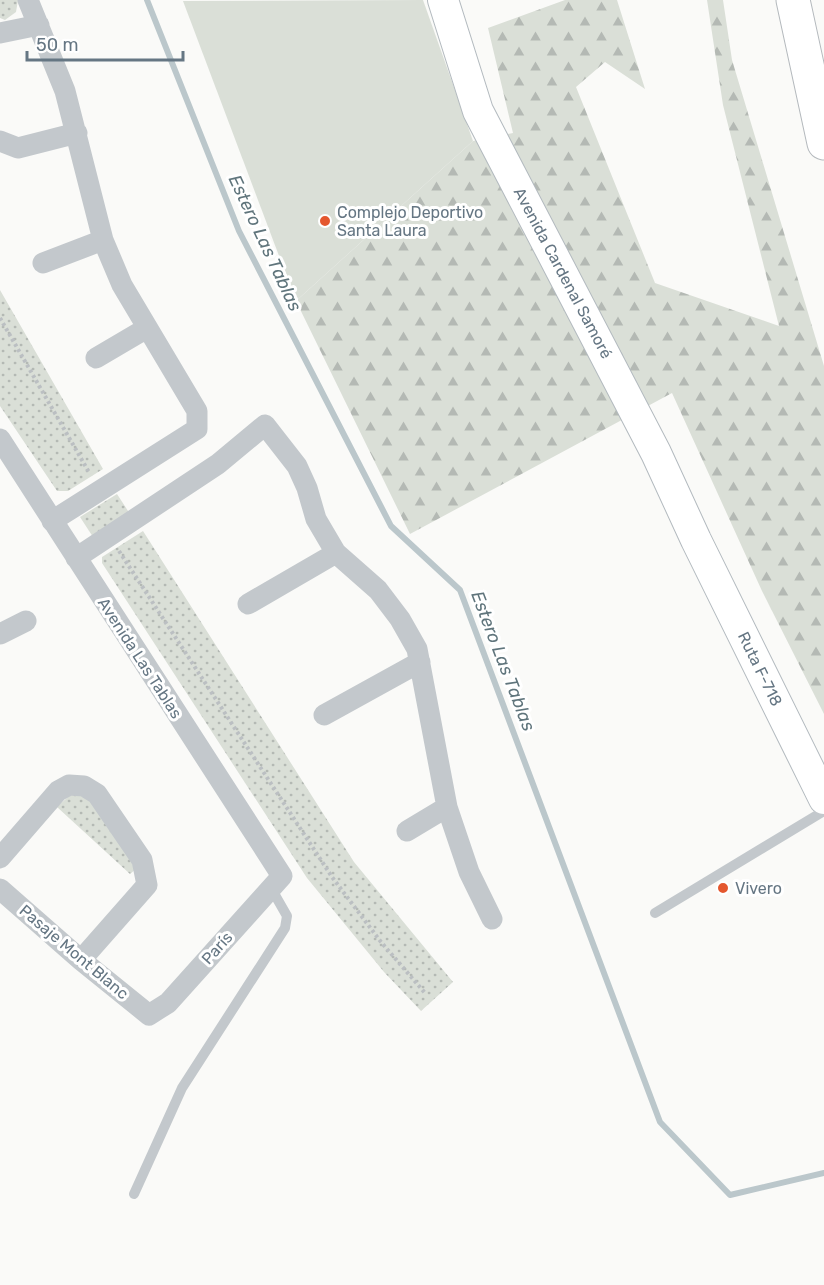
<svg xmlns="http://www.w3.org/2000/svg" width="824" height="1285" viewBox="0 0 824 1285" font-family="Rubik,sans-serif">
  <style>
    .grass { fill: url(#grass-dots) }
    .forest { fill: url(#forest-firs) }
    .garden { fill: #dadfd7 }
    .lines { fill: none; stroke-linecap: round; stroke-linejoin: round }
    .stream { stroke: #bbc7cb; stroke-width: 6 }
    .secondary-casing { stroke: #b3babf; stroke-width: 32 }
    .highway-casing { stroke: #b4b9bd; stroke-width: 35 }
    .path { stroke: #bbbfc2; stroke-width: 4; stroke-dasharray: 3 3; stroke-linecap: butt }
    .lane { stroke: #c3c8cc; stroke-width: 10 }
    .street { stroke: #c3c8cc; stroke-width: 21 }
    .secondary { stroke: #fff; stroke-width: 30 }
    .highway { stroke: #fff; stroke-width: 33 }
    .poi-dot { fill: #e4572e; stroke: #fff; stroke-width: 2 }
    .labels { text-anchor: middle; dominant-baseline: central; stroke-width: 6; stroke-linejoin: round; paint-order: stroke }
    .poi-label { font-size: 16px; fill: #657683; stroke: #fff; text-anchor: start }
    .street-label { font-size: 16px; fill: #657683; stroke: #fff }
    .water-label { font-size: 18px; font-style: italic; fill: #60757c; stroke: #fff }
  </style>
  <defs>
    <pattern id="grass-dots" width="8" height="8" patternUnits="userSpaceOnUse" patternTransform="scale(1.5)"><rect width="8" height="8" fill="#dadfd7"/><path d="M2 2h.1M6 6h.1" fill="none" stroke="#b4b9b4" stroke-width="1.8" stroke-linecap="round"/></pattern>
    <pattern id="forest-firs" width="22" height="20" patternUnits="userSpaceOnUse" patternTransform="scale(1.5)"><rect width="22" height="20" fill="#dadfd7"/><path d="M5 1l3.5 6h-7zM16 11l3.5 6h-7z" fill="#b4b9b4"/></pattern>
  </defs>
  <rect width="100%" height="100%" fill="#fafaf8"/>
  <path class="grass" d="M 0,0 L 18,0 L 16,12 L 5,20 L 0,18 Z
    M 0,290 L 103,469 L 68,491 L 57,491 L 0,406 Z
    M 117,494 L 130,514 L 93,537 L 80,517 Z
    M 143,531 L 354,862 L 453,982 L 421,1011 L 384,972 L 307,878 L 102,563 L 102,557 Z
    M 71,794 L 87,796 L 136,869 L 130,874 L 57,807 Z"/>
  <path class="forest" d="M 565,0 L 617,0 L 645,89 L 605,62 L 576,87 L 655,283 L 779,326 L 723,105 L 707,0 L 723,0 L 732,60 L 824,366 L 824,714 L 762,591 L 672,393 L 410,534 L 296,301 L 473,141 L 513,133 L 488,28 Z"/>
  <path class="garden" d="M 423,0 L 473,141 L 296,301 L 183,1 Z"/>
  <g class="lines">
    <path class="stream" d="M 147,0 L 239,231 L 391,526 L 460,590 L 660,1122 L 730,1195 L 824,1173"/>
    <defs>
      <path id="secondary" d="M 443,0 L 478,111 L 656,453 L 696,540 L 824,799"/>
      <path id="highway" d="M 793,0 L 824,143"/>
    </defs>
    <use href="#secondary" class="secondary-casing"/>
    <use href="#highway" class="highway-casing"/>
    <path class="path" d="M 0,318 L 90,474
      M 119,551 L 332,877 L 381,942 L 425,993"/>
    <path class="lane" d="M 655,913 L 824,811
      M 134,1194 L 182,1088 L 285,928 L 287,916 L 271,888"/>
    <path class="street" d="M 28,0 L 65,91 L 103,240 L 122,285 L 197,411 L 197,429 L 52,521
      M 0,33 L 39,25
      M 0,141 L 18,148 L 77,133
      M 43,263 L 103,240
      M 96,358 L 147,328
      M 0,439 L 282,876 L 168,1003 L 149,1015 L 81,960 L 0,889
      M 76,558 L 218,464 L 265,425 L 297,466 L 307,488 L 316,519 L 336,553 L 378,590 L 400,619 L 417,649 L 447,807 L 469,872 L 492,919
      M 248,604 L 336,553
      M 0,634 L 26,621
      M 324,715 L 420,662
      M 407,831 L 447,807
      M 0,858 L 58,791 L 69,785 L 84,786 L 97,794 L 142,860 L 147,885 L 81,960"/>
    <use href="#secondary" class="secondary"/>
    <use href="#highway" class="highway"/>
  </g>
  <g class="poi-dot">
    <circle cx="325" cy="221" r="6"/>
    <circle cx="723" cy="888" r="6"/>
  </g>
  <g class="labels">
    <g class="poi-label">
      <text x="337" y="212">Complejo Deportivo<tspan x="337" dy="18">Santa Laura</tspan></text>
      <text x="735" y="888">Vivero</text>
    </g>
    <g class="street-label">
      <text transform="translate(563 273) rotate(62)">Avenida Cardenal Samoré</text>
      <text transform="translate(140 658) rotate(57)">Avenida Las Tablas</text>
      <text transform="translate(760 669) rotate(64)">Ruta F-718</text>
      <text transform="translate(217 948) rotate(-48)">París</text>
      <text transform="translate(74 952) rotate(40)">Pasaje Mont Blanc</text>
    </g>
    <g class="water-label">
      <text transform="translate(265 243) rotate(65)">Estero Las Tablas</text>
      <text transform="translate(503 661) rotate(69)">Estero Las Tablas</text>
    </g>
  </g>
  <path d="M27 51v9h156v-9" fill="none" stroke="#657683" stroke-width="3"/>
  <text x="36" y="51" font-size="18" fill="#657683" stroke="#ffffff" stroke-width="4.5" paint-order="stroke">50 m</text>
</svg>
